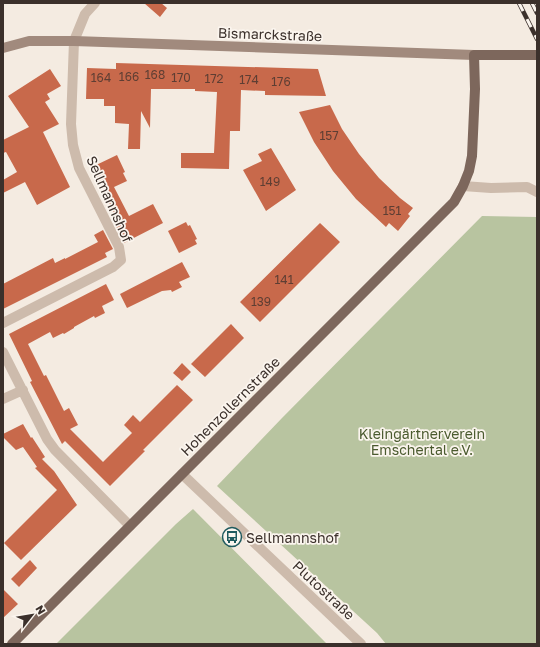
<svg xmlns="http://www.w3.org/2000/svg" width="540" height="647" viewBox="0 0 540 647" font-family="'Golos Text',sans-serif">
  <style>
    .green { fill: #b8c4a0 }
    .building { fill: #c8694b }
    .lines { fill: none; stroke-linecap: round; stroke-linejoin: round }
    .street { stroke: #cdbbac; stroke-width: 10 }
    .secondary { stroke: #a18a7d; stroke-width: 10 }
    .primary { stroke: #7d675c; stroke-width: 10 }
    .rail-casing { stroke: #3b302b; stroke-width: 4.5 }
    .rail { stroke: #fbf5ee; stroke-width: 3; stroke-dasharray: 9; stroke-linecap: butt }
    .labels { text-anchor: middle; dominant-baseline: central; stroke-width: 3.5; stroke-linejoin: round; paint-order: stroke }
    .number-label { font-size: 12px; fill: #5e3e33 }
    .street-label { font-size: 14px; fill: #3b302b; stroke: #fbf5ee }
    .park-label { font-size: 14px; fill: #4a5a2e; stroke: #fbf5ee }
    .poi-label { font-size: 14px; fill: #3b302b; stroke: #fbf5ee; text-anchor: start }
  </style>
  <rect width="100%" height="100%" fill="#f4ebe1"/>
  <path class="green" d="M 482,216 L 537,217 L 537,644 L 386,644 L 377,633 L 217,486 L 282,418 Z
    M 193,509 L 327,644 L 56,644 L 176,524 Z"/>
  <path class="building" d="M 144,3 L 161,3 L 167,8 L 160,17 Z
    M 116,63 L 318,69 L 326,96 L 265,95 L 265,91 L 241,90 L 240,131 L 230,131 L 229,169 L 181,168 L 181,153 L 214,153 L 217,92 L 195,91 L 195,89 L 151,89 L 150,128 L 141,111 L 140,149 L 128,149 L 129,124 L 115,123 L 115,106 L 104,106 L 104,99 L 86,99 L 87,68 L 116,69 Z
    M 50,69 L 61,86 L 47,94 L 50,99 L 45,102 L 59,124 L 43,132 L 70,187 L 37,205 L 25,182 L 3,193 L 3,180 L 17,172 L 6,152 L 3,153 L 3,140 L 29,127 L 8,96 Z
    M 330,105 L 342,129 L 359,154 L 379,178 L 400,198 L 413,208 L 408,214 L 410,216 L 398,231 L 389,223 L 386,227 L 356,199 L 333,171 L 314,142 L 299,112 Z
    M 271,148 L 296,190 L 266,211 L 243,170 L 262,161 L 258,154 Z
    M 117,155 L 125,172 L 123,173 L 127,181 L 114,187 L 129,216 L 153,204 L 163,223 L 124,243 L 115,224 L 118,222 L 92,167 Z
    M 186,222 L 188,226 L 190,225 L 197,239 L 195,240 L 197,244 L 179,253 L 168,231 Z
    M 320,223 L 340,242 L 260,322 L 240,302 Z
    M 103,230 L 113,249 L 105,253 L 107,257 L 3,309 L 3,284 L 53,258 L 55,263 L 65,258 L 65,259 L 98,242 L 94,235 Z
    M 182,262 L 190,277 L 179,282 L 182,287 L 172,292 L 171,290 L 162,291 L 127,308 L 120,294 Z
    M 106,284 L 114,300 L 102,306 L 105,313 L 95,318 L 94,316 L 74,327 L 74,328 L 64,334 L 63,333 L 53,338 L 50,332 L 28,344 L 44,376 L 46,375 L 64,411 L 69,408 L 78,425 L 70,429 L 103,462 L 132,433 L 124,425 L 133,415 L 140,422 L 177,385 L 193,400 L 143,450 L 145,451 L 110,486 L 65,441 L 62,444 L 30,382 L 32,381 L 9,334 Z
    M 231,324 L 244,338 L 205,377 L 191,364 Z
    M 182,363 L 191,372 L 182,381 L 173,373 Z
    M 23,424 L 31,438 L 32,437 L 45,457 L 42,459 L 54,471 L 77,505 L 21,560 L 4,543 L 57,490 L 35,468 L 37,467 L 23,447 L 16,450 L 3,437 L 3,434 Z
    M 30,560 L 37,568 L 19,587 L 11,579 Z
    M 3,589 L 18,604 L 3,618 Z"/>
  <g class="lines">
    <path class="street" d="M 463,186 L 491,188 L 527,187 L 537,192
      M 3,323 L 113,267 L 121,260 L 119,247 L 79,168 L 73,145 L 71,124 L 74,41 L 85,14 L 95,3
      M 3,352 L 47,439 L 55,450 L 130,526
      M 3,399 L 23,390
      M 182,474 L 361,644"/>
    <path class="secondary" d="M 3,48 L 29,41 L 74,41 L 474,55"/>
    <path class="primary" d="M 12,644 L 454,202 L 463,186 L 469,171 L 472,156 L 475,89 L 474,55 L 537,55"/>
    <defs>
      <path id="rail" d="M 519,3 L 537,39
        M 532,3 L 537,13"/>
    </defs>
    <use href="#rail" class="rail-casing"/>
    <use href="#rail" class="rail"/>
  </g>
  <defs>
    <symbol id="bus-ring" viewBox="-11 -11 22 22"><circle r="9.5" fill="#fbf5ee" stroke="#1f5a5e" stroke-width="1.5"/><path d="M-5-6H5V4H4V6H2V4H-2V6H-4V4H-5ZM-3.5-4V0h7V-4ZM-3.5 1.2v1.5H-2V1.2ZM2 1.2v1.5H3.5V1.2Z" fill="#1f5a5e"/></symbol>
  </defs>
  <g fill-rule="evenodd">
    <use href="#bus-ring" x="221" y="526" width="22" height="22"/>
  </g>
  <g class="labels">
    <g class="number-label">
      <text x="155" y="74">168</text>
      <text x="129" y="76">166</text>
      <text x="101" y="77">164</text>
      <text x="181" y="77">170</text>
      <text x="214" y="78">172</text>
      <text x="249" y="79">174</text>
      <text x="281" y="81">176</text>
      <text x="329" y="135">157</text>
      <text x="270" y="181">149</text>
      <text x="392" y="210">151</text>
      <text x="284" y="279">141</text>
      <text x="261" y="301">139</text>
    </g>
    <g class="street-label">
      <text transform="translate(270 34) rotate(2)">Bismarckstraße</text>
      <text transform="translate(110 199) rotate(66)">Sellmannshof</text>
      <text transform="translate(230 406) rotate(-45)">Hohenzollernstraße</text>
      <text transform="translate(324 590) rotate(43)">Plutostraße</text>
    </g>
    <g class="park-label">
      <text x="422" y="433">Kleingärtnerverein<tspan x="422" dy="16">Emschertal e.V.</tspan></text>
    </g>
    <g class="poi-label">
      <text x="246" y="537">Sellmannshof</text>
    </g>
  </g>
  <rect width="540" height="647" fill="none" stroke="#3b302b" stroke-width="8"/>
  <g transform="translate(32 615) rotate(59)" stroke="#fbf5ee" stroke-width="3" paint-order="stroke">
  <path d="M0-3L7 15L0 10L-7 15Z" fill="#3b302b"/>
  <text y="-6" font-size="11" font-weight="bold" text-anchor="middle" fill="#3b302b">N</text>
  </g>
</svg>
